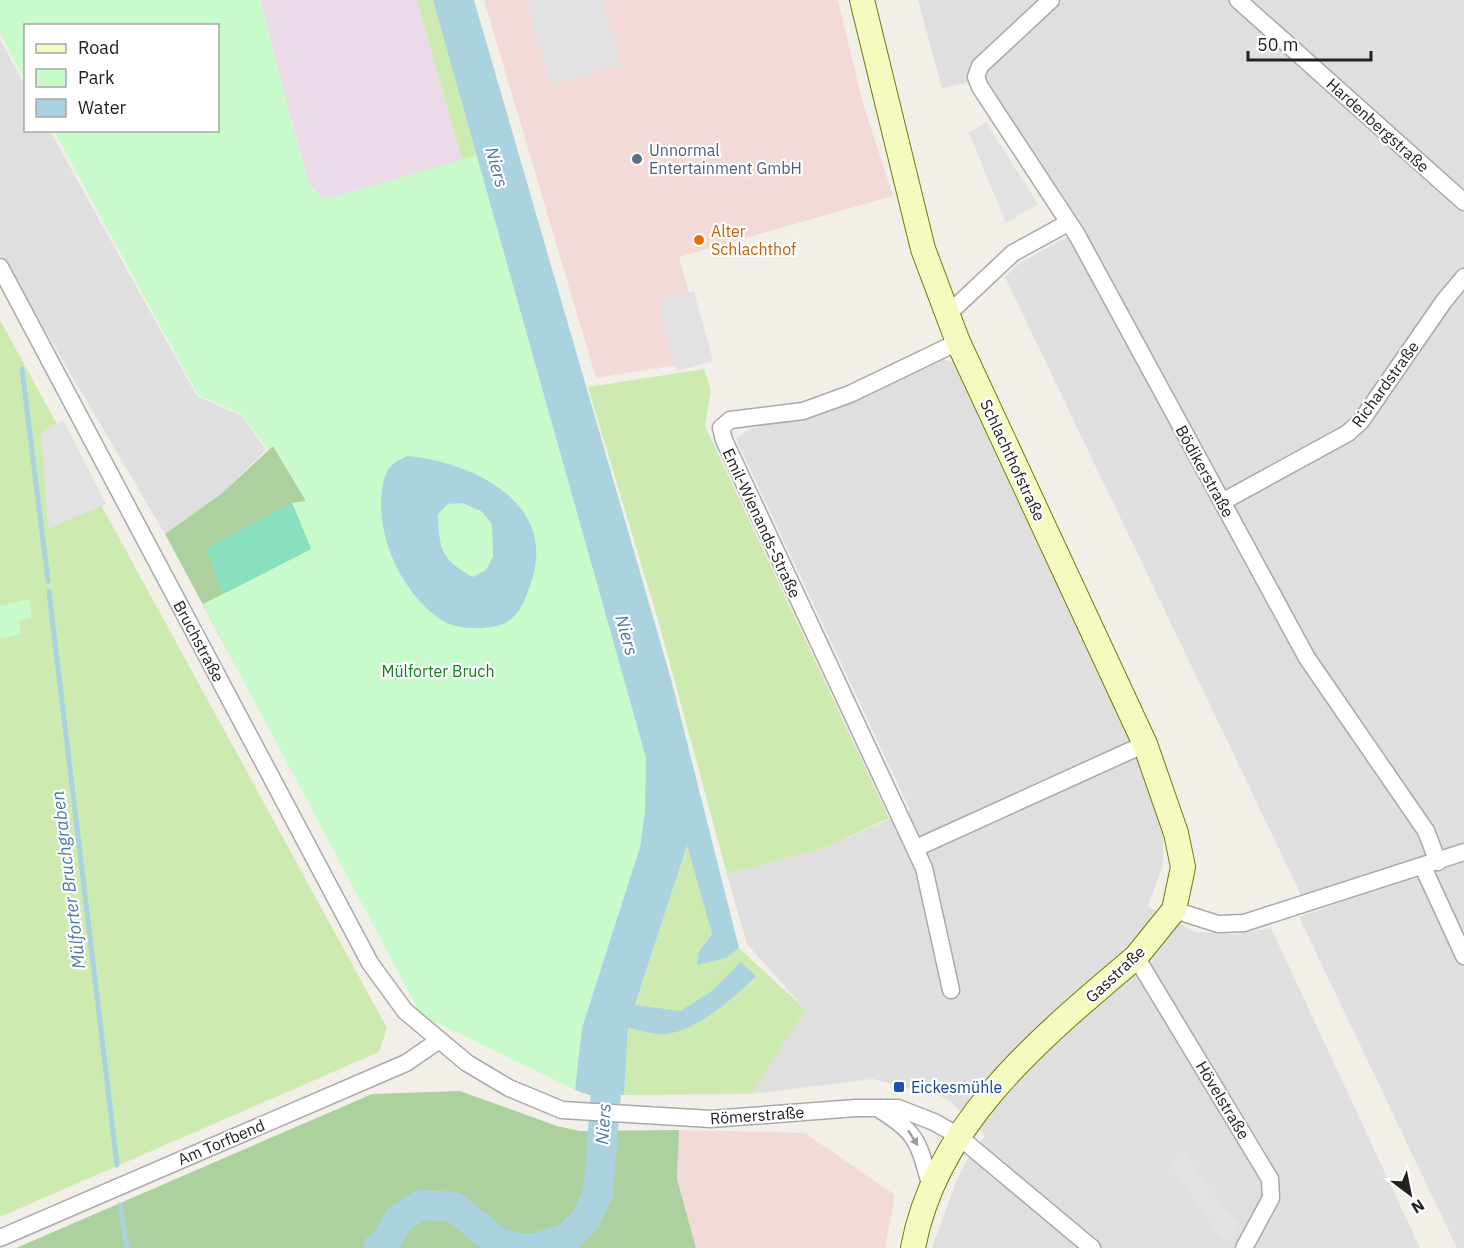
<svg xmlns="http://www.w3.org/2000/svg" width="1464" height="1248" viewBox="0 0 1464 1248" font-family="'IBM Plex Sans',sans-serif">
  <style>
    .residential { fill: #e0dfdf }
    .commercial { fill: #f2dad9 }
    .industrial { fill: #ebdbe8 }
    .grass { fill: #cdebb0 }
    .forest { fill: #add19e }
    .park { fill: #c8facc }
    .pitch { fill: #88e0be }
    .parking { fill: #e2e2e2 }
    .water { fill: #aad3df; fill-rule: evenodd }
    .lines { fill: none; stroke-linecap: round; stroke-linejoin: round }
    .stream { stroke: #aad3df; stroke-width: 5 }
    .river { stroke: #aad3df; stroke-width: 30 }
    .minor-casing { stroke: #a9a9a9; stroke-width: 19 }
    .secondary-casing { stroke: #707d05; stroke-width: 26 }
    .minor { stroke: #fff; stroke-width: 16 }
    .secondary { stroke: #f7fabf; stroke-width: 24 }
    .oneway { fill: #9c9c9c }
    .service-dot { fill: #5c6f8a; stroke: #fff; stroke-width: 2 }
    .food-dot { fill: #e8710a; stroke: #fff; stroke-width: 2 }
    .transit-dot { fill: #1a4fb4; stroke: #fff; stroke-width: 2 }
    .labels { text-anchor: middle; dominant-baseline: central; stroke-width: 4.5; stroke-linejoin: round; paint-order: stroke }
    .street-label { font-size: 16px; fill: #222; stroke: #fff }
    .service-label { font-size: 16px; fill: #4e5e75; stroke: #fff; text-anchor: start }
    .food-label { font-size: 16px; fill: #c56008; stroke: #fff; text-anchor: start }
    .park-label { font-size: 16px; fill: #0c8416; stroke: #fff }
    .transit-label { font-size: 16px; fill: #164399; stroke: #fff; text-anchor: start }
    .water-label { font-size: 18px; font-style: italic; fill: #4a7aab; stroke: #fff }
  </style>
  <rect width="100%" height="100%" fill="#f2efe9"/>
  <path class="residential" d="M 918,0 L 1464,0 L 1464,846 L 1303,899 L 1005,277 L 1018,264 L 1081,229 L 985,79 L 942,88 Z
    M 0,39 L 25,86 L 26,130 L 50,131 L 197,396 L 242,416 L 266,450 L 221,494 L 165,534 L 0,254 Z
    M 943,359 L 953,362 L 1154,793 L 1163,834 L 1163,865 L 1148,906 L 1195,932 L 1236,934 L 1271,928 L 1420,1248 L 932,1248 L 956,1182 L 966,1162 L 985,1135 L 947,1098 L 873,1079 L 751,1094 L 806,1010 L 747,944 L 727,874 L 822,849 L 910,810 L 736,439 L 749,429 L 827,410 Z
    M 1464,858 L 1464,1248 L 1457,1248 L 1299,917 Z"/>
  <path class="commercial" d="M 484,0 L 838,0 L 863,104 L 893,196 L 679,257 L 707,360 L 596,378 Z
    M 679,1130 L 805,1133 L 895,1195 L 885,1248 L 696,1248 L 677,1179 Z"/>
  <path class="industrial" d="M 260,0 L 417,0 L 462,160 L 324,200 L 308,183 Z"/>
  <path class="grass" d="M 417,0 L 433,0 L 477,155 L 462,160 Z
    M 0,320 L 387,1028 L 379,1052 L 0,1217 Z
    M 704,369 L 711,390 L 705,426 L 889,818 L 822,849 L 727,874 L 660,627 L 588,387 Z
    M 687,843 L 712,934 L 699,951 L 726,958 L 739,948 L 806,1010 L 751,1094 L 624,1095 L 628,1028 Z"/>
  <path class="forest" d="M 273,446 L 306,501 L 422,1012 L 165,534 L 221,494 Z
    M 460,1091 L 557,1126 L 580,1131 L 679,1130 L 677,1179 L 696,1248 L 16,1248 L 372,1094 Z"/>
  <path class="park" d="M 0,0 L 260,0 L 308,183 L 324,200 L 477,155 L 646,758 L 645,811 L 640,847 L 582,1028 L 575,1090 L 421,1015 L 203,604 L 311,549 L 292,503 L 306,501 L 274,446 L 267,449 L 242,414 L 198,395 L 54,131 L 218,130 L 218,26 L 26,26 L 25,79 L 0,33 Z
    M 29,599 L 32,618 L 19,621 L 21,634 L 0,639 L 0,606 Z"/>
  <path class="pitch" d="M 292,503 L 311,549 L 223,594 L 206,549 Z"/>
  <path class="parking" d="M 537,0 L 602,0 L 621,64 L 551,86 L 526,3 Z
    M 986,122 L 1038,204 L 1006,223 L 969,133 Z
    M 694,291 L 713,361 L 677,371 L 663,327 L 661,298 Z
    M 63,420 L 106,504 L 48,529 L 41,433 Z
    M 1186,1154 L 1222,1207 L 1240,1224 L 1232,1242 L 1220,1237 L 1171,1166 Z"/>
  <path class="water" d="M 433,0 L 474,0 L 671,679 L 739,948 L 726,958 L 697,965 L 699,951 L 712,934 L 687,845 L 635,1005 L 680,1011 L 712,991 L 741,962 L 756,976 C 735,997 696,1032 665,1034 C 654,1035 639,1030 628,1028 L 624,1095 L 589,1095 L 575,1090 L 582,1028 L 640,847 L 645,811 L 646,758 Z
    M 408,456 C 470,462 554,500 533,576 C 529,588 525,604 517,613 C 506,626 496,627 481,628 C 469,628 456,628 445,622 C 404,598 375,537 382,489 C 384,481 385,471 392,465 C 396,461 403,458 408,456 ZM 462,503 L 481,511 L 492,524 L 493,556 L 486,570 L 473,577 C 441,560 439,549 438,514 L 448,504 Z"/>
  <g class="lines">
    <path class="stream" d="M 22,369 L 48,581
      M 49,592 L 117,1165
      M 120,1205 L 127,1248"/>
    <path class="river" d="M 378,1248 L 384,1245 L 399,1219 L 420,1205 L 454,1207 L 497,1242 L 515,1248 L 534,1248
      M 538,1248 L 567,1238 L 586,1219 L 598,1194 L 609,1054"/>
    <defs>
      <path id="minor" d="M 1051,0 L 980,66 L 976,77 L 980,87 L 1077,235 L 1307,658 L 1426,831 L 1438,862
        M 1238,0 L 1464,202
        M 0,267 L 370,963 L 405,1011 L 467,1063 L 509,1088 L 562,1110 L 711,1119 L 856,1108 L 898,1108 L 934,1122 L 957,1135 L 1092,1248
        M 948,314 L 1013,253 L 1068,223
        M 1222,502 L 1348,433 L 1361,421 L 1444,301 L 1464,277
        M 916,848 L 1145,744
        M 1423,867 L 1464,956
        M 1174,910 L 1218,924 L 1244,923 L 1464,852
        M 1136,957 L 1270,1179 L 1271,1198 L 1244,1248
        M 951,990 L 924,868 L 724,440 L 721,428 L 730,420 L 803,411 L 850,394 L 958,342
        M 877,1108 C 917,1132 918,1141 930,1184
        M 0,1238 L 406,1063 L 438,1041"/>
      <path id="secondary" d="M 862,0 L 923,249 L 958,342 L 1145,744 L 1176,833 L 1183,867 L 1174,910 L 1136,957 C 1043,1036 936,1122 913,1248"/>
    </defs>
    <use href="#minor" class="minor-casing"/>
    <use href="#secondary" class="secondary-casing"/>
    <use href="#minor" class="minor"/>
    <use href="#secondary" class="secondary"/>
  </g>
  <defs><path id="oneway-solid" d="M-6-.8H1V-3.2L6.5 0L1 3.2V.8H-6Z" transform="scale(1.5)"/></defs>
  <use class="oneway" href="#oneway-solid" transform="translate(913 1138) rotate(58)"/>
  <circle class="service-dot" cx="637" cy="159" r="6"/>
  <circle class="food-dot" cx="699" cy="240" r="6"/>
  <rect class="transit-dot" x="893" y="1081" width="12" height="12" rx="3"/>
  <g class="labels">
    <g class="street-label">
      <text transform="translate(1378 125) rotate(42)">Hardenbergstraße</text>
      <text transform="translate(1385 384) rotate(-54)">Richardstraße</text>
      <text transform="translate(1013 460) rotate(65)">Schlachthofstraße</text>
      <text transform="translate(1205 471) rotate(61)">Bödikerstraße</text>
      <text transform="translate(762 523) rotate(65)">Emil-Wienands-Straße</text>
      <text transform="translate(199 641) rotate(62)">Bruchstraße</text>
      <text transform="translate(1115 974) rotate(-43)">Gasstraße</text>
      <text transform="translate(1223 1100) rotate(59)">Hövelstraße</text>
      <text transform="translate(757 1115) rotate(-4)">Römerstraße</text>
      <text transform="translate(221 1142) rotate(-23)">Am Torfbend</text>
    </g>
    <g class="service-label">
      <text x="649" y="150">Unnormal<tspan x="649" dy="18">Entertainment GmbH</tspan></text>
    </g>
    <g class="food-label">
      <text x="711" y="231">Alter<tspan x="711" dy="18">Schlachthof</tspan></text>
    </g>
    <g class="park-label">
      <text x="438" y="671">Mülforter Bruch</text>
    </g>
    <g class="transit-label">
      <text x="911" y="1087">Eickesmühle</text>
    </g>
    <g class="water-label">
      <text transform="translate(497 167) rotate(74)">Niers</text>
      <text transform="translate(627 635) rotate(74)">Niers</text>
      <text transform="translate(68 880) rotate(-97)">Mülforter Bruchgraben</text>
      <text transform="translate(603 1124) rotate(-86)">Niers</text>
    </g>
  </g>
  <rect x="24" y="24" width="195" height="108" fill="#ffffff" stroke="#a7a7a7" stroke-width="1.5"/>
  <rect x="36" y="44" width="30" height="9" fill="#f7fabf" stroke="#a7a7a7" stroke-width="1.5"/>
  <text x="78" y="54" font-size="18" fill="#222222">Road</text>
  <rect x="36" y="69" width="30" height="18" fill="#c8facc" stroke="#a7a7a7" stroke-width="1.5"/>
  <text x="78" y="84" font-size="18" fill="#222222">Park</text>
  <rect x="36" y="99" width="30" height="18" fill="#aad3df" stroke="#a7a7a7" stroke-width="1.5"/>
  <text x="78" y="114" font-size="18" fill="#222222">Water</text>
  <g transform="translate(1410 1194) rotate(148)" stroke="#ffffff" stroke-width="4.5" paint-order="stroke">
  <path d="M0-4.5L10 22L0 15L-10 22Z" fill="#222222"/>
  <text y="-9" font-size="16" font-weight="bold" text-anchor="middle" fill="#222222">N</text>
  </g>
  <path d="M1248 51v9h123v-9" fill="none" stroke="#222222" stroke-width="3"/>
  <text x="1257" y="51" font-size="18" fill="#222222" stroke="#ffffff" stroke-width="4.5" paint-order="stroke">50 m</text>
</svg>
